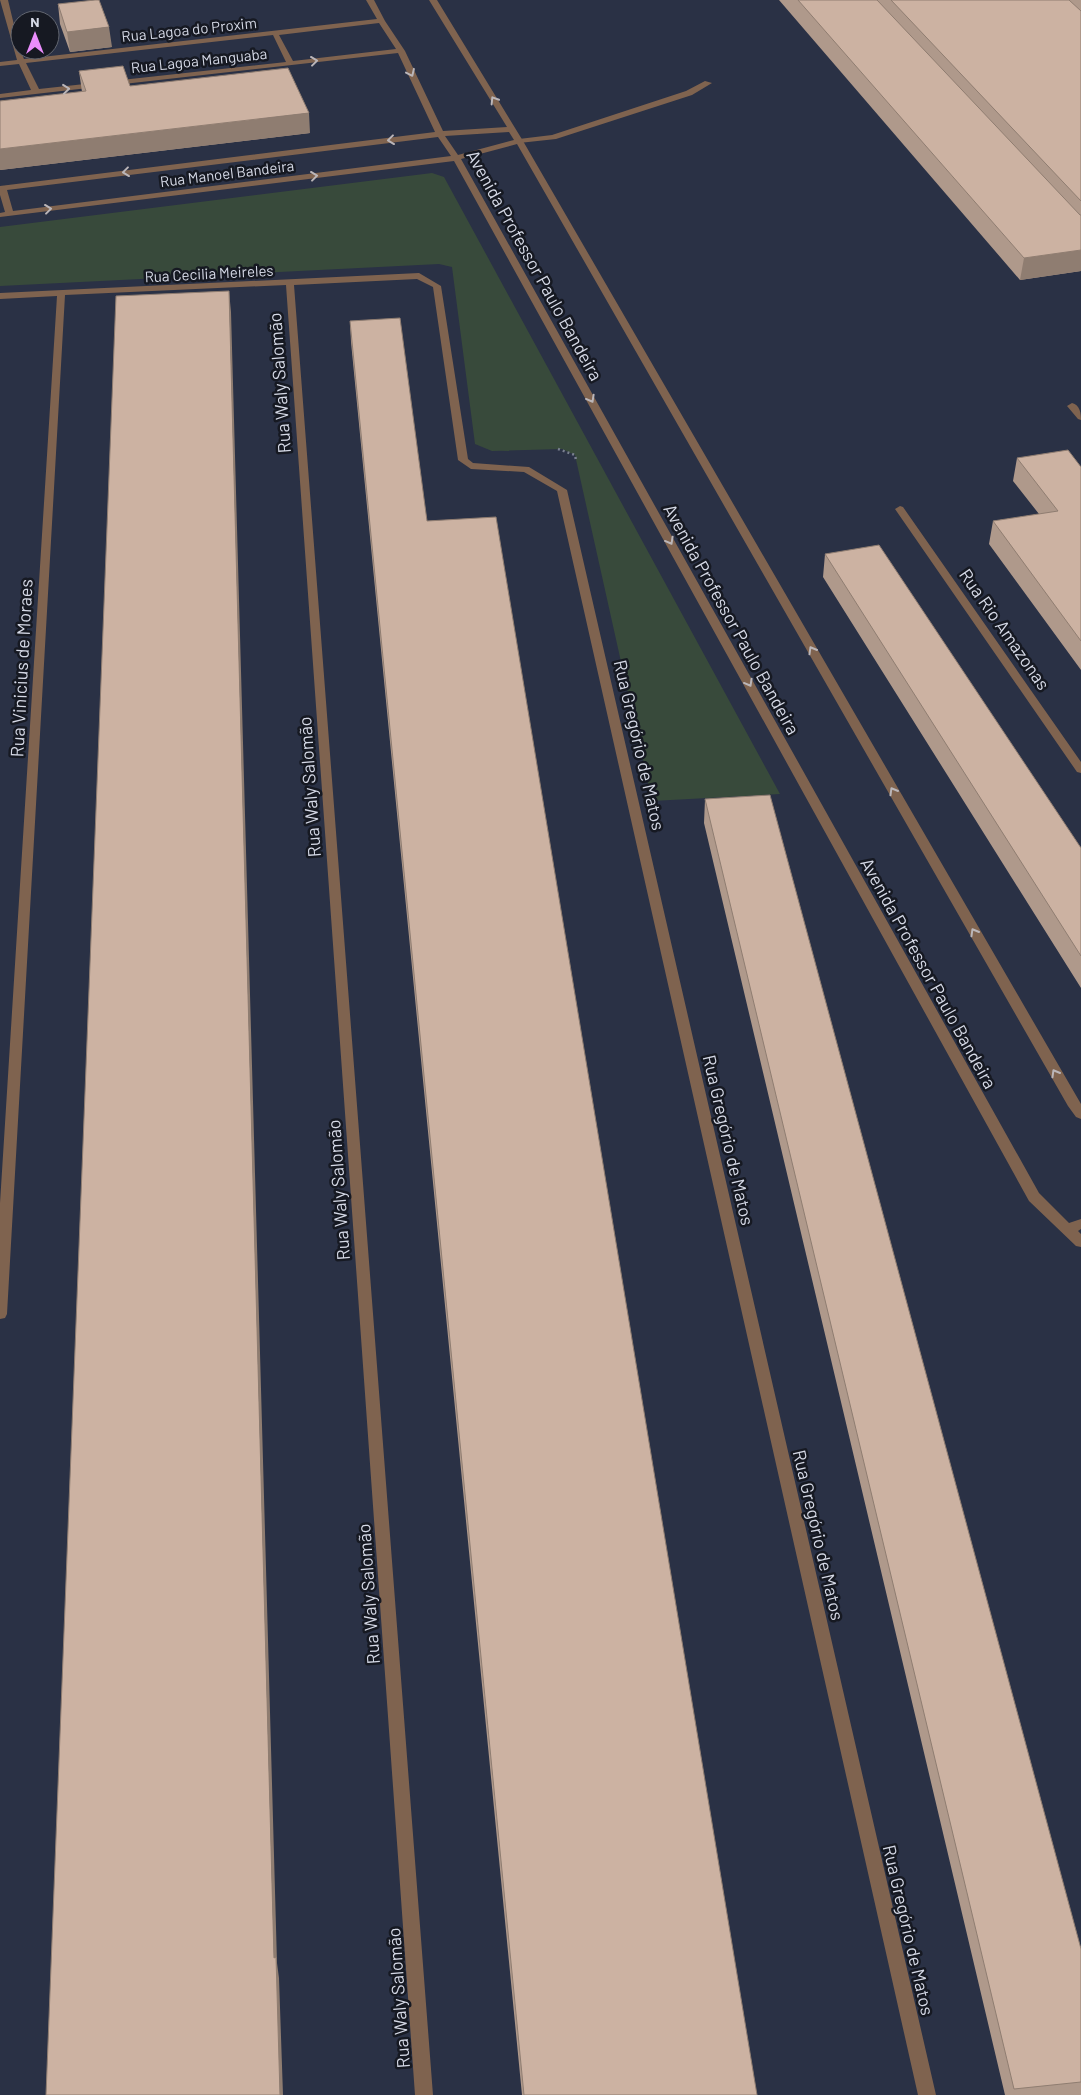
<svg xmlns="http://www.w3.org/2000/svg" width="1081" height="2095" viewBox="0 0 1081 2095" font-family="Barlow,sans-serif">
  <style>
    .green { fill: #384a3b }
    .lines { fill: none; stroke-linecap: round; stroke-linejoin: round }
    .path { stroke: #7a8090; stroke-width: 2.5; stroke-dasharray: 2 3; stroke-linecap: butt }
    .service { fill: #7f634f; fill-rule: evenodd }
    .minor { fill: #7f634f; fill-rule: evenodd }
    .wall { fill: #af998b }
    .shaded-wall { fill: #8f7d71 }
    .building { fill: #ccb2a2; stroke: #8f7d71 }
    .oneway { stroke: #bbb6b9 }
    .labels { text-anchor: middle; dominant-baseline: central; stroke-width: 5; stroke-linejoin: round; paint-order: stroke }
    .far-street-label { font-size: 15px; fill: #d5d9e6; stroke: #161922 }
    .street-label { font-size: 18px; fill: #d5d9e6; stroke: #161922 }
  </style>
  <rect width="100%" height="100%" fill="#2a3145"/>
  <path class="green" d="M 432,173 L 444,177 L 780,794 L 652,801 L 575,455 L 562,449 L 492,451 L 475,444 L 452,267 L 439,264 L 0,286 L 0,227 Z"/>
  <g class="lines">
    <path class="path" d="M 558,449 L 575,455 L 576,460"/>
    <path class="service" d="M 705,81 L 712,83 L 692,95 L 556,139 L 519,143 L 515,141 L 519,139 L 552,135 L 686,91 Z"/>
    <path class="minor" d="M 0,0 L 8,0 L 20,50 L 24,59 L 377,19 L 366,0 L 374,0 L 385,21 L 405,51 L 443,131 L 507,127 L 429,0 L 437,0 L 523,141 L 1081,1104 L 1081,1119 L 1076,1117 L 1068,1106 L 517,144 L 461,159 L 1039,1193 L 1069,1223 L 1081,1219 L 1081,1229 L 1078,1231 L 1081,1234 L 1081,1247 L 1076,1246 L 1029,1201 L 454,161 L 0,217 L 0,213 L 5,212 L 0,195 L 0,186 L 435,132 L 398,53 L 0,98 L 0,94 L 31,90 L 19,64 L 0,66 L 0,62 L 17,60 ZM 379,23 L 396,49 L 293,61 L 279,35 ZM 273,35 L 286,62 L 39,89 L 26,63 ZM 509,132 L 514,140 L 458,155 L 445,136 ZM 438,137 L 451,156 L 13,211 L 7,190 Z
      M 419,273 L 441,286 L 468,459 L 473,463 L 529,467 L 567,490 L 936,2095 L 918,2095 L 557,491 L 524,472 L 471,469 L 458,460 L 433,287 L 417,279 L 294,285 L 433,2095 L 415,2095 L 286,285 L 65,295 L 7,1314 L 5,1318 L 0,1319 L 0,1203 L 57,296 L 0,299 L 0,293 Z
      M 1072,403 C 1080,405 1081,413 1081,420 L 1078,419 L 1067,406 Z
      M 900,506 L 903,507 L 1081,762 L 1081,773 L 1077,772 L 895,509 Z"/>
  </g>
  <path class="wall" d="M 779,0 L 1081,0 L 1081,271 L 1020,280 Z
    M 58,4 L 112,47 L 70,52 L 60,24 Z
    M 79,71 L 130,86 L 310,133 L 0,170 L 0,101 L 82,92 Z
    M 350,321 L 427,521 L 757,2095 L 522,2095 L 351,342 Z
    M 1017,458 L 1081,467 L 1081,670 L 989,544 L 993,521 L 1039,514 L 1013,481 Z
    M 825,554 L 1081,848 L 1081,988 L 823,577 Z
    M 705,799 L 1081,1949 L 1081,2095 L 1005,2095 L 704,823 Z"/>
  <path class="shaded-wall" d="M 109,27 L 112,47 L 70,52 L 67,32 Z
    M 309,113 L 310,133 L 0,170 L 0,149 Z
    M 1081,250 L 1081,271 L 1020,280 L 1024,258 Z
    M 229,291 L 231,312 L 277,1963 L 279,1978 L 283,2095 L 280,2095 L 274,1958 Z"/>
  <path class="building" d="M 95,0 L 99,0 L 109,27 L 67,32 L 58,4 Z
    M 798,0 L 877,0 L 1080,215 L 1081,215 L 1081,250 L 1024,258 Z
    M 891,0 L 1069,0 L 1081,11 L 1081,201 Z
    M 123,66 L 130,86 L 288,68 L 309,113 L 0,149 L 0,101 L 86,91 L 79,71 Z
    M 229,291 L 274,1958 L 276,1957 L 280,2095 L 46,2095 L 116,296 Z
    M 400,318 L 427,521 L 496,517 L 757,2095 L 524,2095 L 350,321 Z
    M 1068,450 L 1081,467 L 1081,641 L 993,521 L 1058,511 L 1017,458 Z
    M 879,545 L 1081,848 L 1081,956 L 825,554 Z
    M 770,795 L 1081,1949 L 1081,2082 L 1014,2089 L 705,799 Z"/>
  <defs><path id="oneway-chevron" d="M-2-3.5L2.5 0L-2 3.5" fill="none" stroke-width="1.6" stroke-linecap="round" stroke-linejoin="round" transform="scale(1.25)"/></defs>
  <g class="oneway">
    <use href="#oneway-chevron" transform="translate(314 61) rotate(-7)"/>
    <use href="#oneway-chevron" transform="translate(411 73) rotate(65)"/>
    <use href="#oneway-chevron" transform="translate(66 89) rotate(-6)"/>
    <use href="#oneway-chevron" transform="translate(494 100) rotate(-122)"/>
    <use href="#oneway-chevron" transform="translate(391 140) rotate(173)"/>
    <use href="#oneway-chevron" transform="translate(126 172) rotate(173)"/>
    <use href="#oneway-chevron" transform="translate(314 176) rotate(-7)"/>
    <use href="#oneway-chevron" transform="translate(48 209) rotate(-7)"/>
    <use href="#oneway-chevron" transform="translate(591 399) rotate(61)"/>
    <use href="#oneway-chevron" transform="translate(670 541) rotate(61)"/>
    <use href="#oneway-chevron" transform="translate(812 650) rotate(-120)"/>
    <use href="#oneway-chevron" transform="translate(749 683) rotate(61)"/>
    <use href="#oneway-chevron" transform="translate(893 791) rotate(-120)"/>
    <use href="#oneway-chevron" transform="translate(974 932) rotate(-120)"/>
    <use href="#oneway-chevron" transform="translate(1055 1073) rotate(-120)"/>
  </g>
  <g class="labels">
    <g class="far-street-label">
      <text transform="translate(189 29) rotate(-6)">Rua Lagoa do Proxim</text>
      <text transform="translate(199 60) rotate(-6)">Rua Lagoa Manguaba</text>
      <text transform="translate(227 173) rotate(-7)">Rua Manoel Bandeira</text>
      <text transform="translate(209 273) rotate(-3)">Rua Cecilia Meireles</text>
    </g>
    <g class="street-label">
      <text transform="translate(535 265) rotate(61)">Avenida Professor Paulo Bandeira</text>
      <text transform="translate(279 383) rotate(-94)">Rua Waly Salomão</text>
      <text transform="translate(732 619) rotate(61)">Avenida Professor Paulo Bandeira</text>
      <text transform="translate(1005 629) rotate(55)">Rua Rio Amazonas</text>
      <text transform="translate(21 668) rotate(-87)">Rua Vinicius de Moraes</text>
      <text transform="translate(640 745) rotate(77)">Rua Gregório de Matos</text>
      <text transform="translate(309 787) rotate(-94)">Rua Waly Salomão</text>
      <text transform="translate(929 973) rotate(61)">Avenida Professor Paulo Bandeira</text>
      <text transform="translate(729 1140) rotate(77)">Rua Gregório de Matos</text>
      <text transform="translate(338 1190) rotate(-94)">Rua Waly Salomão</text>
      <text transform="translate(819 1535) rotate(77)">Rua Gregório de Matos</text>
      <text transform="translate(368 1594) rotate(-94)">Rua Waly Salomão</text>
      <text transform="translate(909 1930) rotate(77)">Rua Gregório de Matos</text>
      <text transform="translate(398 1998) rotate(-94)">Rua Waly Salomão</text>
    </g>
  </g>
  <g transform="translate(35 35)"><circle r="24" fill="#161922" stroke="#626670"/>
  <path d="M0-4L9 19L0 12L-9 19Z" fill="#ea8dfc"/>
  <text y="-8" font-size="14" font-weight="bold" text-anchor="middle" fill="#d5d9e6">N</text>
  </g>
</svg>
